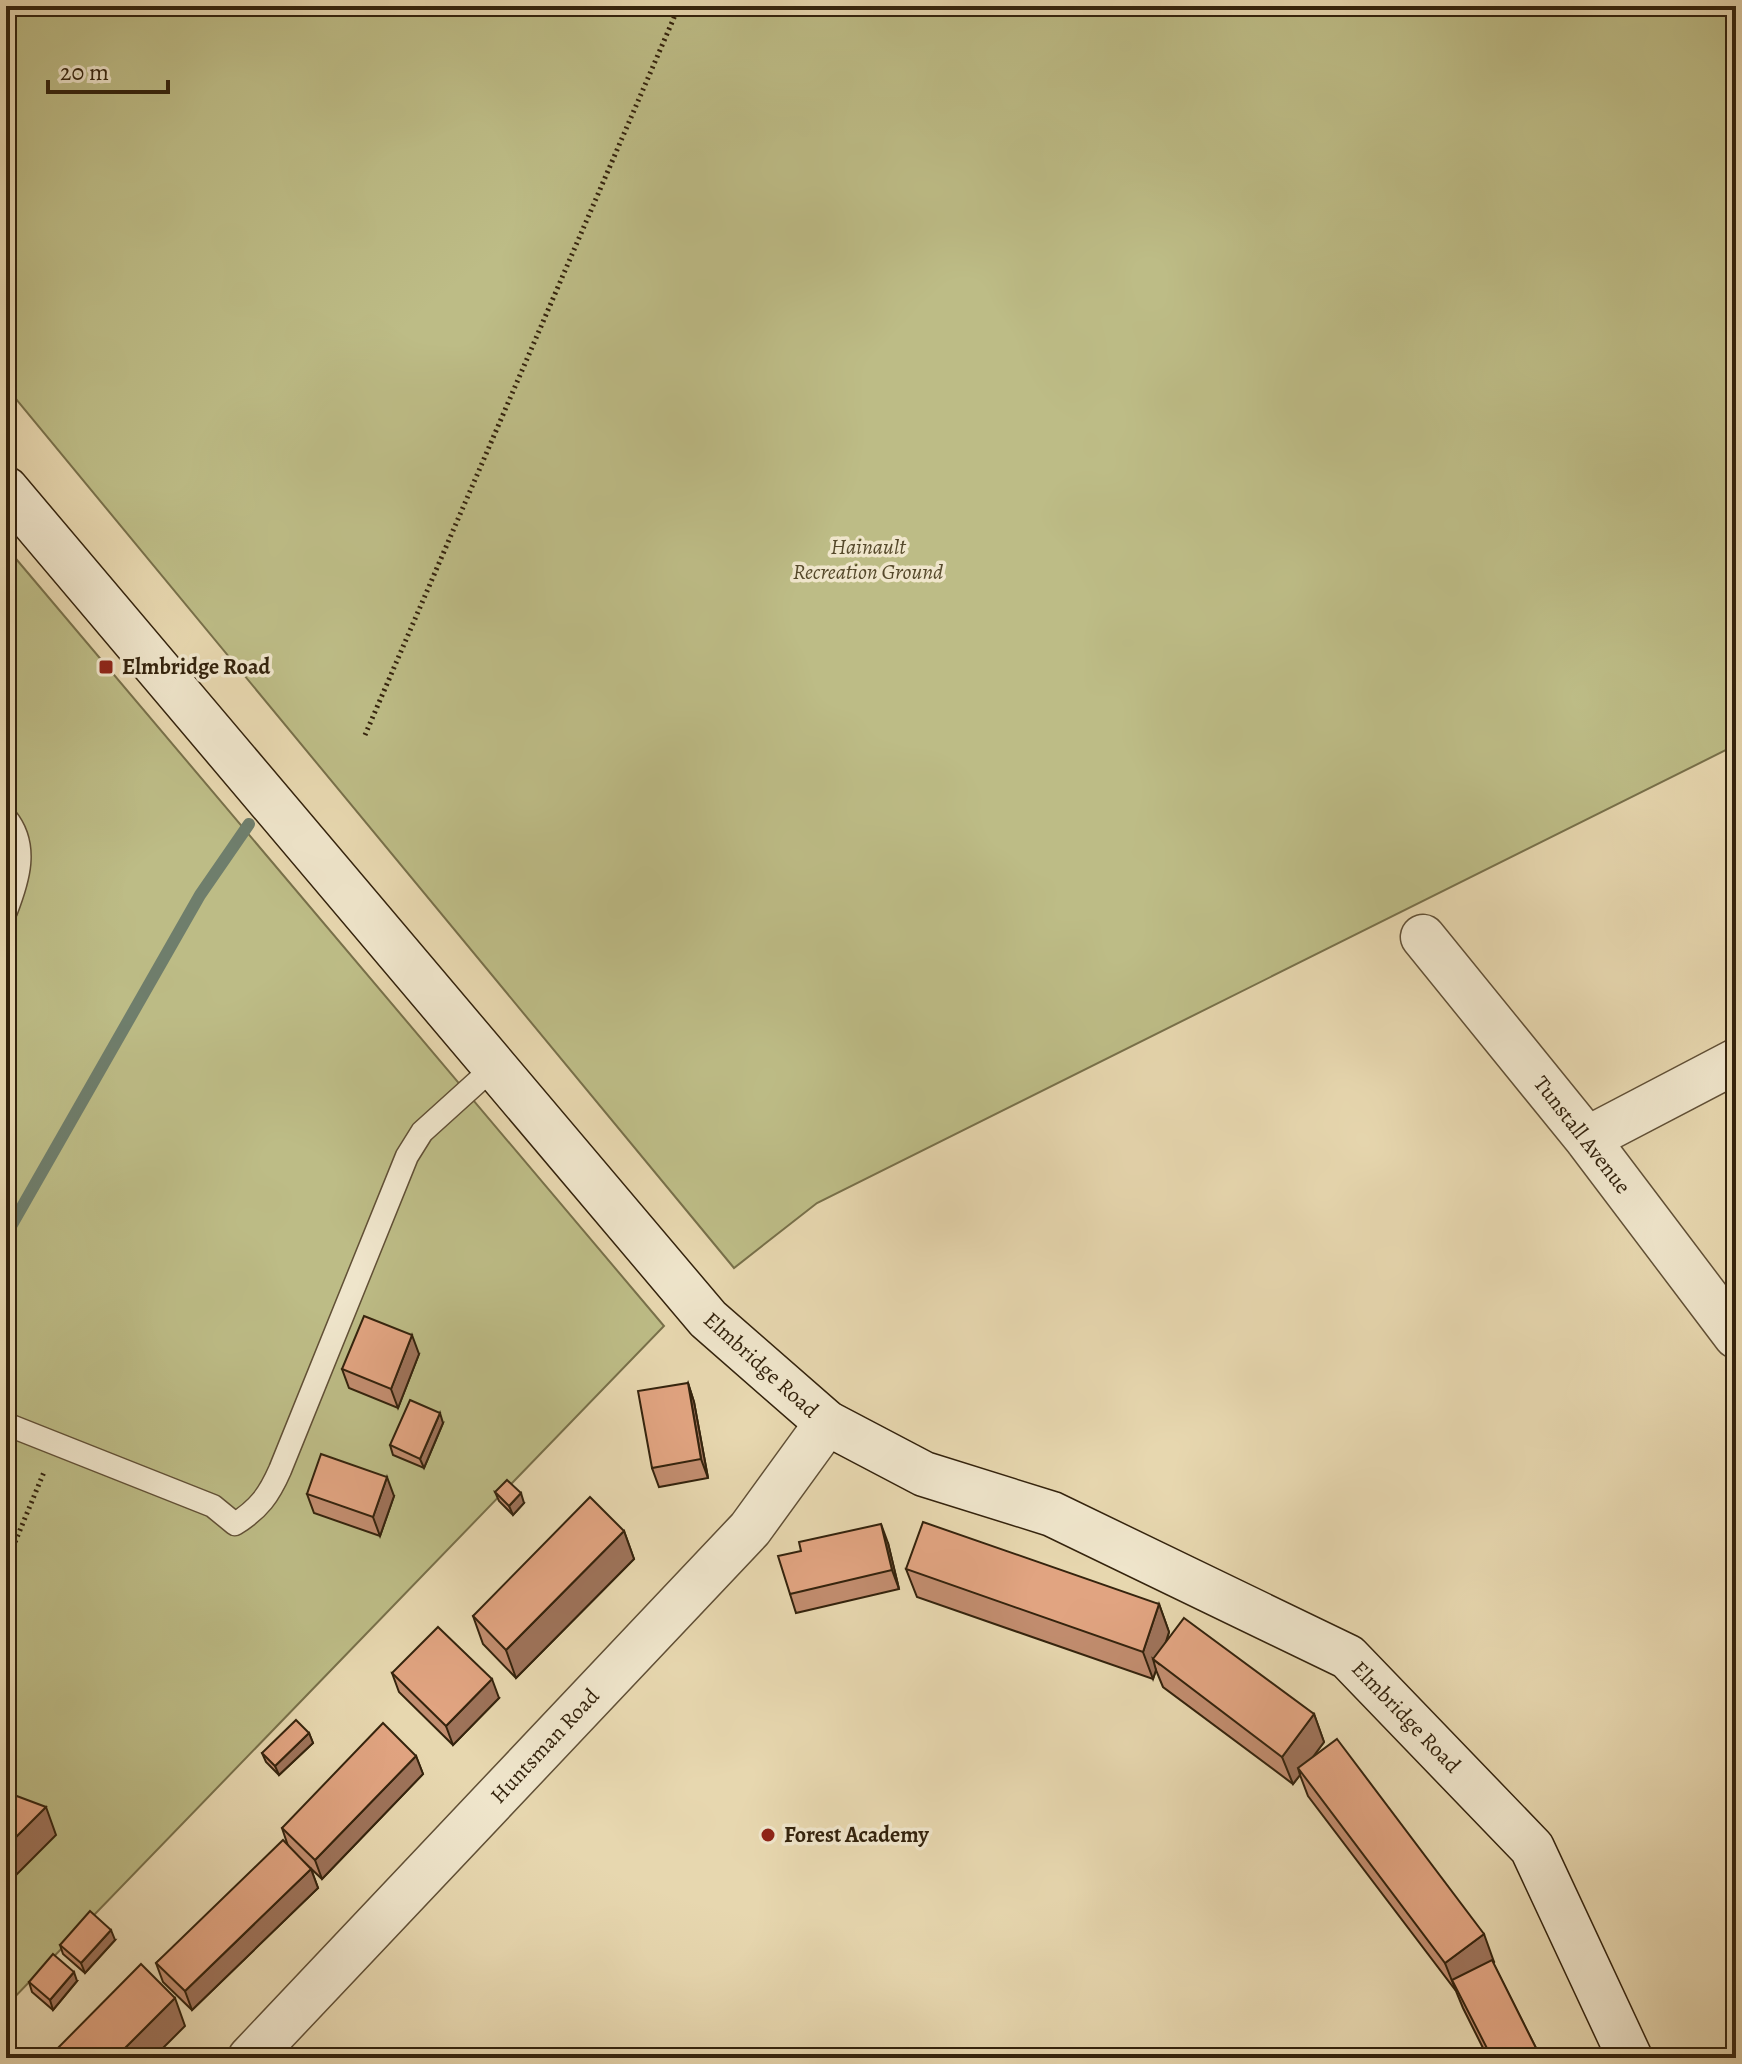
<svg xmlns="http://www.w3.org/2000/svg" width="1742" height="2064" viewBox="0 0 1742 2064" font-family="Alegreya,serif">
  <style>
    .green { fill: #bdbc86; stroke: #78704a; stroke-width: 2 }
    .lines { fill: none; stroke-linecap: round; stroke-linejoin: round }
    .stream { stroke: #6f7e6c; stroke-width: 12 }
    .lane-casing { stroke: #615036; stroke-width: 25 }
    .street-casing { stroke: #615036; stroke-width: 47 }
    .secondary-casing { stroke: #34230d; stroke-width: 47 }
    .path { stroke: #34230d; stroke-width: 5; stroke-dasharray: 2 4; stroke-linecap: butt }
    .lane { stroke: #efe5cb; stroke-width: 22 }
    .street { stroke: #efe5cb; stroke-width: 44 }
    .secondary { stroke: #efe5cb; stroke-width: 44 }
    .wall { fill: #c28d6f; stroke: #34230d; stroke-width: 2 }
    .shaded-wall { fill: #9e735a; stroke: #34230d; stroke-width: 2 }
    .building { fill: #e1a481; stroke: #34230d; stroke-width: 2 }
    .poi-dot { fill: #8f2418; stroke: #efe5cb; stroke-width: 3 }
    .labels { text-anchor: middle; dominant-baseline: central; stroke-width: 7; stroke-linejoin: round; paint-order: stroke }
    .park-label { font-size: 22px; font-style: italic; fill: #56492b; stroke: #efe5cb }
    .poi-label { font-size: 22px; font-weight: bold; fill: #34230d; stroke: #efe5cb; text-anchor: start }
    .street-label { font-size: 22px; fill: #34230d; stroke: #efe5cb }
  </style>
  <rect width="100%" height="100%" fill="#e7d7af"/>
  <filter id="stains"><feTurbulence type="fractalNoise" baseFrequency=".0025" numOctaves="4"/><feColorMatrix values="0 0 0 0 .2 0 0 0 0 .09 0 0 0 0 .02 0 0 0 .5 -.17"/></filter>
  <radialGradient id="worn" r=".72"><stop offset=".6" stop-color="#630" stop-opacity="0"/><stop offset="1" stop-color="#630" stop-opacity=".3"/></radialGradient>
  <path class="green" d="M 6,6 L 1736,6 L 1736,745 L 817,1203 L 734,1268 L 6,387 Z
    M 6,547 L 664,1326 L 6,2006 Z"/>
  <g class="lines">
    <path class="stream" d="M 6,1235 L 200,895 L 249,824"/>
    <defs>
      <path id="lane" d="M 6,818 C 29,846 18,880 6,911
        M 6,1424 L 213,1506 L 235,1524 C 259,1509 269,1495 280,1470 L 407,1156 L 422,1132 L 495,1066"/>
      <path id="street" d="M 1423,937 L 1587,1139 L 1736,1336
        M 1587,1139 L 1736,1061
        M 250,2058 L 750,1529 L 827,1423"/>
      <path id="secondary" d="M 6,489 L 708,1319 L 827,1423 L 924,1474 L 1052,1514 L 1348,1657 L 1532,1848 L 1630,2058"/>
    </defs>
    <use href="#lane" class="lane-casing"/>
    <use href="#street" class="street-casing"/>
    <use href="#secondary" class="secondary-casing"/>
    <path class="path" d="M 365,735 L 679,6
      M 6,1564 L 44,1472"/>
    <use href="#lane" class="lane"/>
    <use href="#street" class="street"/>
    <use href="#secondary" class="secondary"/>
  </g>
  <path class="wall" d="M 419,1354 L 398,1408 L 349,1388 L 342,1369 Z
    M 688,1383 L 694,1402 L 708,1478 L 659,1487 L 652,1468 Z
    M 443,1423 L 424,1468 L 393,1455 L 390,1445 Z
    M 495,1492 L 524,1503 L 513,1515 L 499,1501 Z
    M 307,1494 L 394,1496 L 380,1536 L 314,1513 Z
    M 624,1531 L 634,1559 L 516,1678 L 483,1644 L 473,1616 Z
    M 888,1543 L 899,1589 L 796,1613 L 790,1594 L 801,1551 Z
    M 906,1569 L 1159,1604 L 1169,1632 L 1166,1642 L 1314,1714 L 1324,1742 L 1314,1755 L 1494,1962 L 1493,1963 L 1541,2058 L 1488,2058 L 1463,2008 L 1456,1991 L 1308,1796 L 1300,1775 L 1293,1784 L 1163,1687 L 1156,1670 L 1153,1679 L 917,1597 Z
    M 392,1673 L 499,1698 L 453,1745 L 399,1692 Z
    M 309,1733 L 313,1743 L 279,1775 L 266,1762 L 262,1753 Z
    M 416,1756 L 423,1774 L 322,1879 L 304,1862 L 311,1869 L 318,1888 L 192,2010 L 163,1982 L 156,1963 L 288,1846 L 282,1828 Z
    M 115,1940 L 85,1973 L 63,1954 L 60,1945 Z
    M 77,1981 L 53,2010 L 32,1992 L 29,1982 Z"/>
  <path class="shaded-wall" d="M 412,1335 L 419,1354 L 398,1408 L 391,1389 Z
    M 688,1383 L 694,1402 L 708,1478 L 701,1459 Z
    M 440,1413 L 443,1423 L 424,1468 L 420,1459 Z
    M 387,1477 L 394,1496 L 380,1536 L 373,1517 Z
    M 521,1493 L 524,1503 L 513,1515 L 509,1506 Z
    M 881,1524 L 888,1543 L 899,1589 L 892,1570 Z
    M 624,1531 L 634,1559 L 516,1678 L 506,1650 Z
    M 1159,1604 L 1169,1632 L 1159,1664 L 1153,1659 L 1156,1670 L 1153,1679 L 1143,1652 Z
    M 492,1679 L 499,1698 L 453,1745 L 446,1726 Z
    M 1314,1714 L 1324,1742 L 1301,1773 L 1298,1768 L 1300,1775 L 1293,1784 L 1282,1757 Z
    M 309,1733 L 313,1743 L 279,1775 L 275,1766 Z
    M 416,1756 L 423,1774 L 322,1879 L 315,1860 Z
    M 46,1807 L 56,1835 L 6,1885 L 6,1847 Z
    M 311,1869 L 318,1888 L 192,2010 L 185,1991 Z
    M 111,1930 L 115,1940 L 85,1973 L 81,1963 Z
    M 1484,1934 L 1494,1962 L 1457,1990 L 1452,1980 L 1456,1991 L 1445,1963 Z
    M 74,1972 L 77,1981 L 53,2010 L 50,2000 Z
    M 175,1998 L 185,2026 L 153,2058 L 115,2058 Z"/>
  <path class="building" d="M 364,1316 L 412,1335 L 391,1389 L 342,1369 Z
    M 688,1383 L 701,1459 L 652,1468 L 638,1391 Z
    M 410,1400 L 440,1413 L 420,1459 L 390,1445 Z
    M 321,1454 L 387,1477 L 373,1517 L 307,1494 Z
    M 507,1480 L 521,1493 L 509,1506 L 495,1492 Z
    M 590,1497 L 624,1531 L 506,1650 L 473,1616 Z
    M 923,1522 L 1159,1604 L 1143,1652 L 906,1569 Z
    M 881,1524 L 892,1570 L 790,1594 L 778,1556 L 801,1551 L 799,1542 Z
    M 1184,1618 L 1314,1714 L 1282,1757 L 1153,1659 Z
    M 438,1627 L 492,1679 L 446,1726 L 392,1673 Z
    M 296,1720 L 309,1733 L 275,1766 L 262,1753 Z
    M 383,1723 L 416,1756 L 315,1860 L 282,1828 Z
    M 1337,1739 L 1484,1934 L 1445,1963 L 1298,1768 Z
    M 6,1792 L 46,1807 L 6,1847 Z
    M 283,1840 L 311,1869 L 185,1991 L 156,1963 Z
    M 90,1911 L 111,1930 L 81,1963 L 60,1945 Z
    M 53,1954 L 74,1972 L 50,2000 L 29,1982 Z
    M 1492,1960 L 1541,2058 L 1492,2058 L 1452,1980 Z
    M 141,1964 L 175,1998 L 115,2058 L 48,2058 Z"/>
  <g class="poi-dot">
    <rect x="98" y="659" width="16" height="16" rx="4"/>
    <circle cx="768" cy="1835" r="8"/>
  </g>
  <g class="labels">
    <g class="park-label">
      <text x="868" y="547">Hainault<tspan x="868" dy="25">Recreation Ground</tspan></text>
    </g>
    <g class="poi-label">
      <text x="122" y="667">Elmbridge Road</text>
      <text x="784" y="1835">Forest Academy</text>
    </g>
    <g class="street-label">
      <text transform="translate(1582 1135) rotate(52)">Tunstall Avenue</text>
      <text transform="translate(761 1365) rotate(42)">Elmbridge Road</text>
      <text transform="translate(1406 1717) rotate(46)">Elmbridge Road</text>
      <text transform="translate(545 1746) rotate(-47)">Huntsman Road</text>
    </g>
  </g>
  <rect width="1742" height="2064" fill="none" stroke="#e7d7af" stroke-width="32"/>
  <rect x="8" y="8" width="1726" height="2048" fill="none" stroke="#34230d" stroke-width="4"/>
  <rect x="16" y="16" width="1710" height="2032" fill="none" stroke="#34230d" stroke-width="2"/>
  <path d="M48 80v12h120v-12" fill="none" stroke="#34230d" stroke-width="4"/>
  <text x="60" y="80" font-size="24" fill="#34230d" stroke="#efe5cb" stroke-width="6" paint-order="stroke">20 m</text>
  <rect width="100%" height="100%" filter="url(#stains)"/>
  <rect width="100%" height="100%" fill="url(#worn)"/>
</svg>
